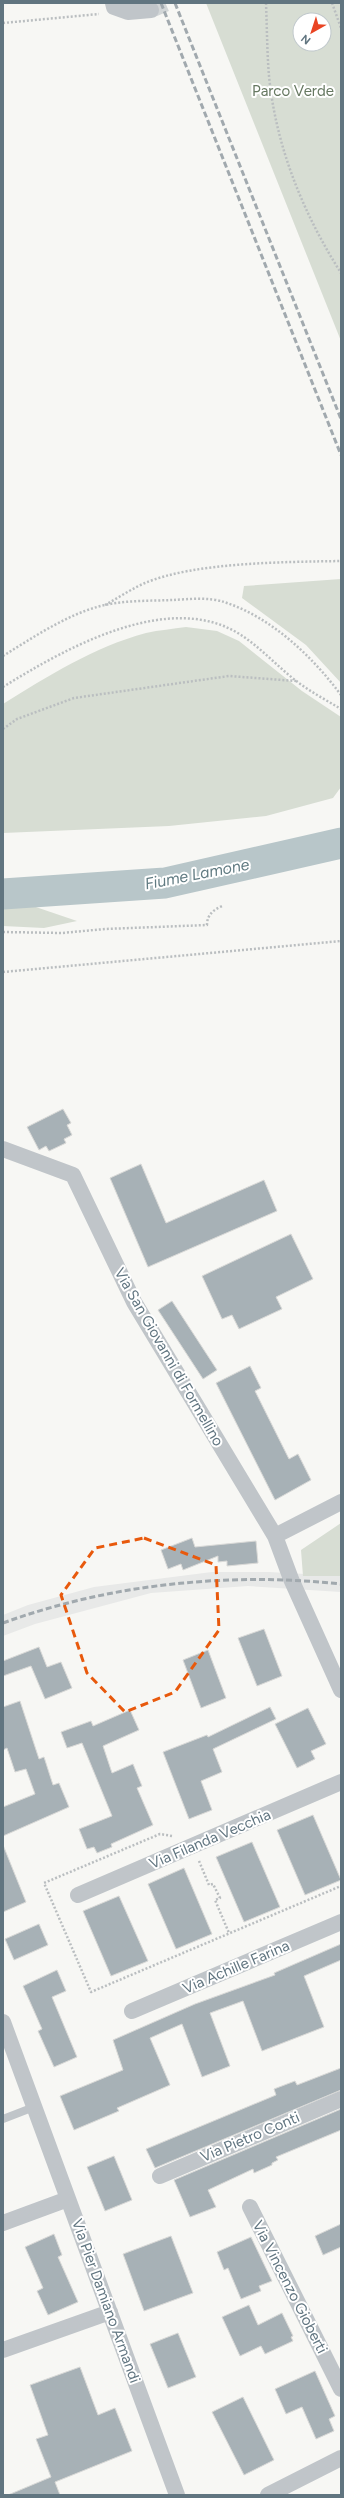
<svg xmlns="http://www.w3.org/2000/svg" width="344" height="2498" viewBox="0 0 344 2498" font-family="Figtree,sans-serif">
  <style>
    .built { fill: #e8e9e8 }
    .green { fill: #d7ddd3; fill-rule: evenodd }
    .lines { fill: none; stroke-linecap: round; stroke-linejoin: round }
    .river { stroke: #b8c6c9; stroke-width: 31 }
    .building { fill: #a7b1b6; stroke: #d9d9d7 }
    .street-tunnel { stroke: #d2d6d7; stroke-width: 16; stroke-dasharray: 16 8; stroke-linecap: butt }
    .path { stroke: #babec0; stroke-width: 2.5; stroke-dasharray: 2 2; stroke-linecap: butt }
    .lane { stroke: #c0c5c9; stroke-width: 8 }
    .street { stroke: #c0c5c9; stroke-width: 16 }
    .rail { stroke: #a1a9ae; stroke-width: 3; stroke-dasharray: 6 3; stroke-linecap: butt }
    .marked { fill: none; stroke: #e8590c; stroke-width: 3; stroke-dasharray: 8 5; stroke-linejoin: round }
    .labels { text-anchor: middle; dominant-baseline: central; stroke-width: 4; stroke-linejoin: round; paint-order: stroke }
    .park-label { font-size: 15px; fill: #667861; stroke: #fff }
    .street-label { font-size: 15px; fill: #617580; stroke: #fff }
    .water-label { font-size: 16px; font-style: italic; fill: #617b82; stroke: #fff }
  </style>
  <rect width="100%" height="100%" fill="#f7f7f4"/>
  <path class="built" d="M 212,1572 L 269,1572 L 341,1576 L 341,1592 L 248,1586 L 151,1593 L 35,1624 L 3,1636 L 3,1615 L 28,1605 L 94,1587 Z"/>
  <path class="green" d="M 206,3 L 341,3 L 341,341 ZM 300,20 L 324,20 L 324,44 L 300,44 Z
    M 341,579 L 341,683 L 306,645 L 242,598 L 244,586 Z
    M 186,627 L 217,631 L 239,641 L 302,691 L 341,717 L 341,787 L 333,798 L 266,816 L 169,826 L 3,833 L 3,704 C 48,676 94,647 146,633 C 159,630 173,629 186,627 Z
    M 24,903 L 77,921 L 44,928 L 3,926 L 3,905 Z
    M 341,1523 L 341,1576 L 303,1576 L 301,1550 Z"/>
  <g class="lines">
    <path class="river" d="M 3,894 L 165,883 L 341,843"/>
  </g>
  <path class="building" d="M 63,1109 L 71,1123 L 67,1125 L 72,1135 L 64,1139 L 66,1143 L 49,1151 L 46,1146 L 39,1150 L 27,1127 Z
    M 141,1164 L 166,1223 L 264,1180 L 277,1211 L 148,1267 L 110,1178 Z
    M 291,1234 L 313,1279 L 276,1297 L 282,1309 L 239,1329 L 232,1315 L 222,1319 L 202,1276 Z
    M 172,1301 L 217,1370 L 203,1379 L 158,1310 Z
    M 250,1366 L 261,1388 L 255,1391 L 289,1459 L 298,1454 L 311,1480 L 275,1500 L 216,1383 Z
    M 192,1538 L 195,1547 L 256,1541 L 258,1563 L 227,1566 L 227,1561 L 218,1562 L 218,1556 L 183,1570 L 181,1564 L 168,1569 L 161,1550 Z
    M 264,1629 L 282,1676 L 257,1686 L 238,1638 Z
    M 39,1647 L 47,1667 L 61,1662 L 72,1688 L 45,1699 L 31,1666 L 3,1676 L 3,1661 Z
    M 208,1650 L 226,1698 L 201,1708 L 183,1660 Z
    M 20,1701 L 39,1759 L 44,1757 L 53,1785 L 59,1783 L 69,1807 L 3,1836 L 3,1807 L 35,1794 L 26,1769 L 15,1772 L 7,1748 L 3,1750 L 3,1707 Z
    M 270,1707 L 276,1719 L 213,1749 L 222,1772 L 201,1781 L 212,1810 L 189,1819 L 163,1752 L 207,1735 L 208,1737 Z
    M 308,1708 L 326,1744 L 311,1751 L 315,1759 L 297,1768 L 275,1724 Z
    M 130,1710 L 139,1730 L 103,1746 L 112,1773 L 133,1764 L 142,1786 L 137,1788 L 153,1825 L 111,1844 L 112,1847 L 97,1853 L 94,1847 L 87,1849 L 79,1829 L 112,1816 L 82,1743 L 67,1748 L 61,1732 L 91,1721 L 93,1726 Z
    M 313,1815 L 341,1880 L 305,1895 L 277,1830 Z
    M 252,1842 L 280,1907 L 244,1922 L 216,1857 Z
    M 3,1845 L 26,1902 L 3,1912 Z
    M 184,1868 L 212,1934 L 176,1949 L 148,1884 Z
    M 119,1896 L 148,1961 L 111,1976 L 83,1911 Z
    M 39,1924 L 48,1945 L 14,1960 L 5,1939 Z
    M 341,1944 L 341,1960 L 304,1976 L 324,2027 L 262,2051 L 243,2001 L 210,2013 L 230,2066 L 202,2077 L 182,2024 L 150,2038 L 170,2085 L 117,2108 L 119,2111 L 74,2130 L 60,2096 L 123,2070 L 113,2040 L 195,2004 L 275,1975 L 274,1973 Z
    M 57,1970 L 66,1991 L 52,1997 L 77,2057 L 54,2067 L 38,2031 L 42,2029 L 23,1986 Z
    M 341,2068 L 341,2090 L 155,2168 L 146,2149 L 276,2095 L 274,2089 L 295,2081 L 297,2085 Z
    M 341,2109 L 341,2130 L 276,2157 L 278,2160 L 272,2163 L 272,2165 L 254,2173 L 253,2169 L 208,2190 L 216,2207 L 190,2217 L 174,2180 Z
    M 114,2156 L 132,2200 L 105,2211 L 87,2167 Z
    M 341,2224 L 341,2247 L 323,2255 L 315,2236 Z
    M 54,2234 L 62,2255 L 58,2257 L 78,2302 L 48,2315 L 37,2291 L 43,2288 L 25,2247 Z
    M 171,2236 L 193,2293 L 144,2311 L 123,2254 Z
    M 251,2237 L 272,2281 L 259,2286 L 261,2291 L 241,2299 L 228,2268 L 224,2270 L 217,2252 Z
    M 249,2305 L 258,2325 L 282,2313 L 293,2336 L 291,2337 L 293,2341 L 265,2354 L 261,2346 L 240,2356 L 222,2317 Z
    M 178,2333 L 196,2377 L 168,2388 L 150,2344 Z
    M 80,2367 L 98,2415 L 115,2408 L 132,2451 L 55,2482 L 60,2495 L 8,2495 L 51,2477 L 36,2439 L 48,2435 L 30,2385 Z
    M 315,2371 L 335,2416 L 329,2419 L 334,2431 L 316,2439 L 302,2407 L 286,2414 L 275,2389 Z
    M 243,2397 L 274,2460 L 244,2475 L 212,2412 Z"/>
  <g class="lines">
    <path class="street-tunnel" d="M 151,10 L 167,3"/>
    <path class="path" d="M 266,3 C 267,27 267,52 269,76 C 276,147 303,213 341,273
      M 332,3 L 341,28
      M 3,23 L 99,14
      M 105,605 C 118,598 131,589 145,583 C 195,562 286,562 341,561
      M 3,656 C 32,638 65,616 97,607 C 121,600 148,601 173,600 C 188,599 210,597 224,602 C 271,617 312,656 341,695
      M 3,687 C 66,648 170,589 241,635 C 261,648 277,666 295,680 C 309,691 326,700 341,709
      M 3,729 L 17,719 L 74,698 L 229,676 L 296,681
      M 3,932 L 62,933 L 105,929 L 207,925 C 207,915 213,910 222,906
      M 3,972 L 341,941
      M 172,1836 L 160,1834 L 44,1883 L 91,1992 L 341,1886
      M 199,1861 L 209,1885 L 213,1884 L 220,1898 L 215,1900 L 229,1933"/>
    <path class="lane" d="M 3,2119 L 34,2107"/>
    <path class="street" d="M 113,3 L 114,7 L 128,12 L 151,10
      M 3,1149 L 73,1175 L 134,1302 L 275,1536 L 291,1579 L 341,1690
      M 275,1536 L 341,1502
      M 78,1895 L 341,1782
      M 132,2011 L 341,1922
      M 3,2022 L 177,2495
      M 160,2176 L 341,2099
      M 250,2207 L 341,2389
      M 3,2223 L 68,2199
      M 3,2350 L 110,2312
      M 268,2495 L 341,2458"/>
    <path class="rail" d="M 161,3 L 341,455
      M 175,3 L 341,419
      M 3,1623 C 110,1584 228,1572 341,1584"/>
  </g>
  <path class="marked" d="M 144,1538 L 216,1565 L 219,1630 L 175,1692 L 125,1712 L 87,1673 L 61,1595 L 95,1548 Z"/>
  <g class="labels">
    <g class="park-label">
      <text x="293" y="91">Parco Verde</text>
    </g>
    <g class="street-label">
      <text transform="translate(169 1357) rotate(60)">Via San Giovanni di Formellino</text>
      <text transform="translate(210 1839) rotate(-23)">Via Filanda Vecchia</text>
      <text transform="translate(236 1967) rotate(-23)">Via Achille Farina</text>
      <text transform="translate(250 2137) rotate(-23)">Via Pietro Conti</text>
      <text transform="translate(290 2287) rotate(63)">Via Vincenzo Gioberti</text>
      <text transform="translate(106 2301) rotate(70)">Via Pier Damiano Armandi</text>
    </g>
    <g class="water-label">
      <text transform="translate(197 874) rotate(-11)">Fiume Lamone</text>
    </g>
  </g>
  <rect width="344" height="2498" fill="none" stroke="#617580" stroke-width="8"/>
  <g transform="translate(312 32) rotate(219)"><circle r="19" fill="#ffffff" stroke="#c0c8cc"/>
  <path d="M0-3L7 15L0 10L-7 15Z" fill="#e94423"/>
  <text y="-6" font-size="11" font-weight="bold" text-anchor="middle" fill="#617580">N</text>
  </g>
</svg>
